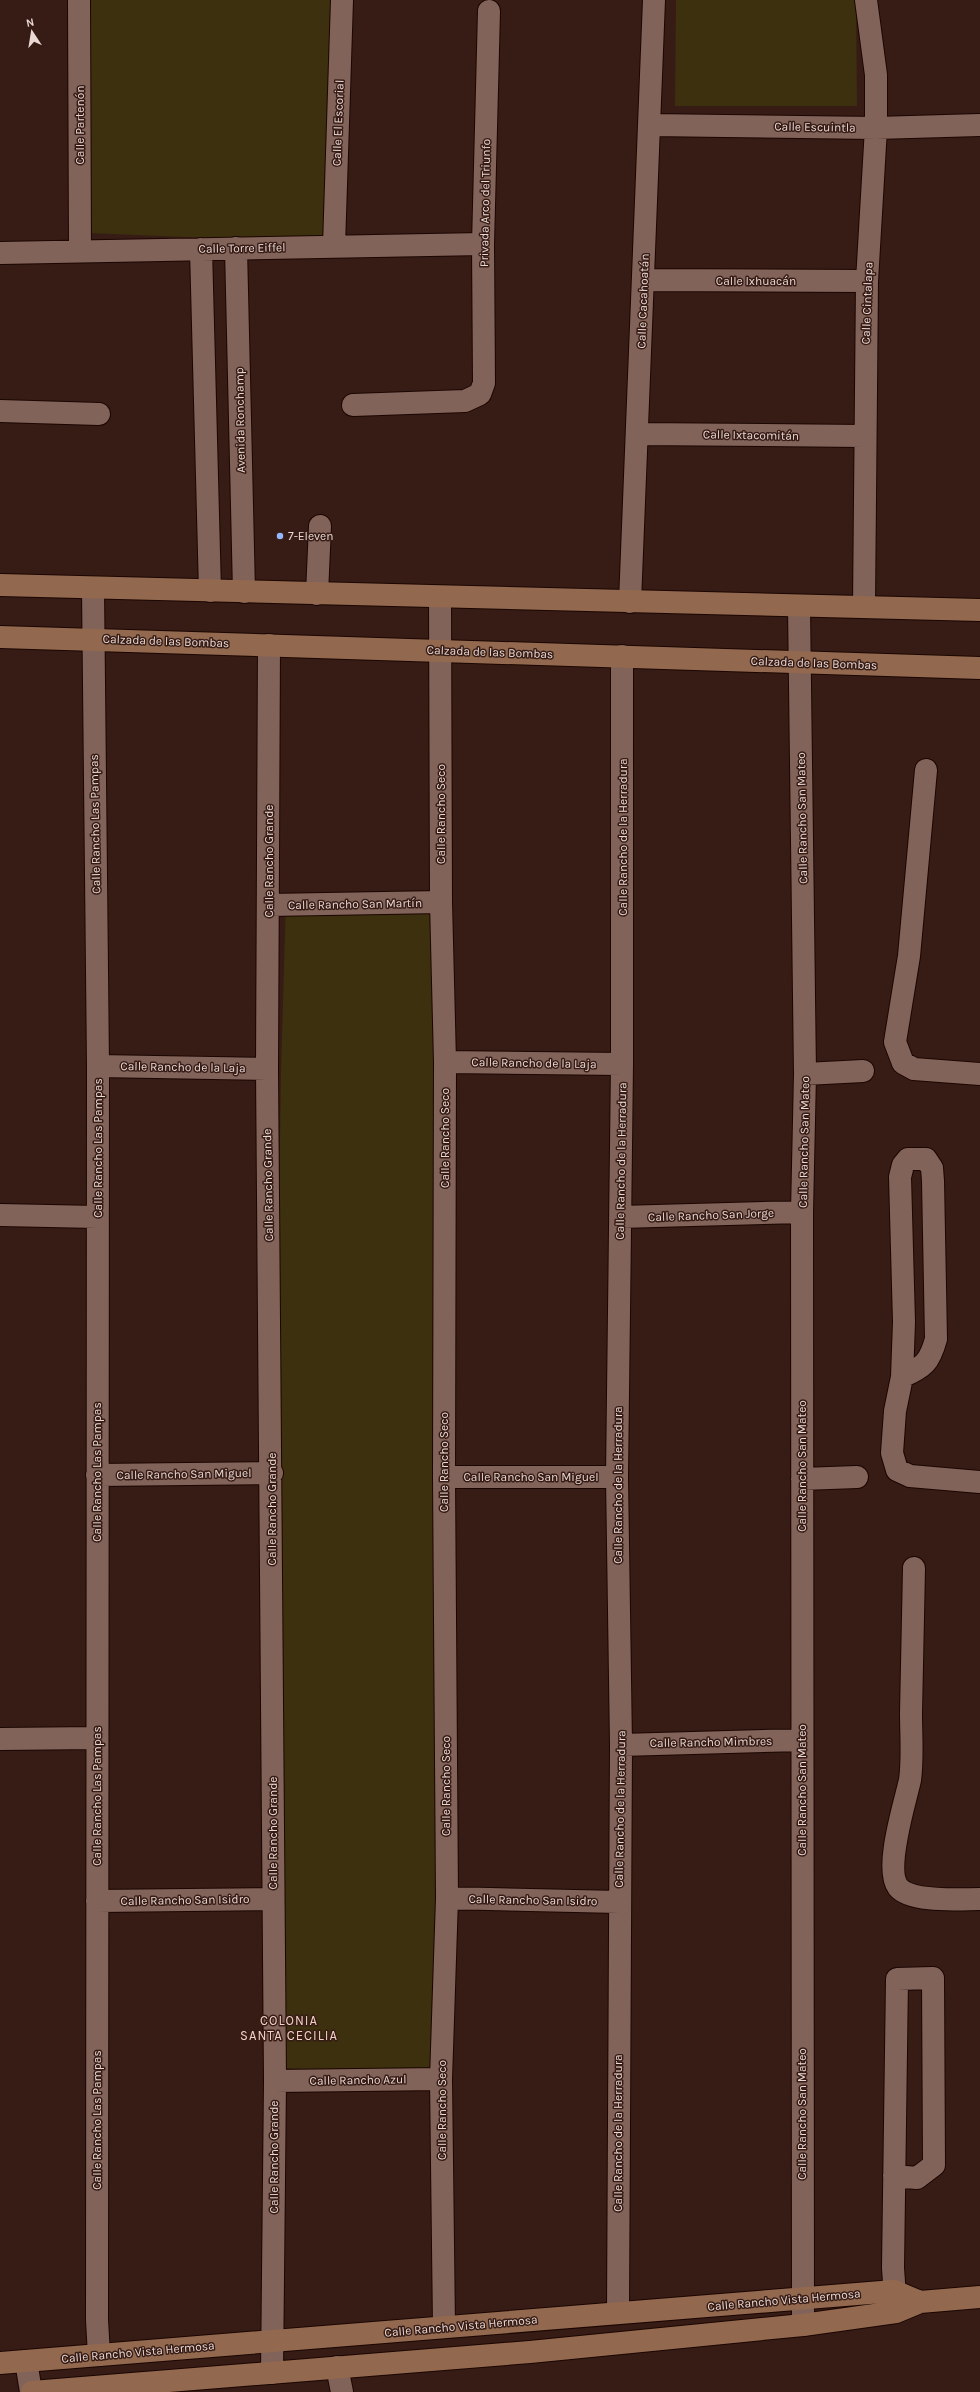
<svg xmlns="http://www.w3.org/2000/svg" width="980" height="2392" viewBox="0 0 980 2392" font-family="Karla,sans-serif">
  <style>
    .green { fill: #3c300e }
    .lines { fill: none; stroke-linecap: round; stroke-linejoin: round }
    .street-casing { stroke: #1c0602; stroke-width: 24 }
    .secondary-casing { stroke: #1c0602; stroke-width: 24 }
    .street { stroke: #82635a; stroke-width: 22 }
    .secondary { stroke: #92694f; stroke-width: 22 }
    .poi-dot { fill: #96b6fd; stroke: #361c15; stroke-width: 1.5 }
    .labels { text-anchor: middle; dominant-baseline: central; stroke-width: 3; stroke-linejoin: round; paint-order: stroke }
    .street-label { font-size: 12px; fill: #ead8d3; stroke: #361c15 }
    .poi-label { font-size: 12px; fill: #ead8d3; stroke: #361c15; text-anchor: start }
    .neighbourhood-label { font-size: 13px; letter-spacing: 1px; fill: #f4d1c7; stroke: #361c15 }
  </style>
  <rect width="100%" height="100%" fill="#361c15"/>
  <path class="green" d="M 84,0 L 342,0 L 340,235 L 254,240 L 89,233 Z
    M 676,0 L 856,0 L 857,106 L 675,106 Z
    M 437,896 L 440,2077 L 284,2068 L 275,1473 L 281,1070 L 286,898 Z"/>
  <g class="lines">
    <defs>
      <path id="street" d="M 79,0 L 80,251
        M 650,125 L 876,128 L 980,125
        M 334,246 L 342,0
        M 236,248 L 244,592
        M 201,249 L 210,591
        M 0,253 L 483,244
        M 644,280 L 867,281
        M 353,405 L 465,401 L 480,394 L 484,383 L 483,244 L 489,11
        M 0,411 L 99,414
        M 637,434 L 864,436
        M 93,588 L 98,1066 L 97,2320 L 99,2355
        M 317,594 L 320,526
        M 440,597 L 441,902 L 445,1062 L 444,1477 L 447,1898 L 441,2079 L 444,2327
        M 630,602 L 654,0
        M 799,607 L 805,1074 L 802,1212 L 803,2325
        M 864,607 L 867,281 L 876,128 L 876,75 L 866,0
        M 269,645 L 267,1069 L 275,2081 L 272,2373
        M 926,770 L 909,956 L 895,1042 L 903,1063 L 914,1069 L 980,1074
        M 269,905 L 441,902
        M 445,1062 L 622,1064
        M 98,1066 L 267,1069
        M 805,1074 L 863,1071
        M 0,1215 L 97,1217
        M 620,1217 L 802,1212
        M 902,1377 C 924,1366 929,1364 936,1339 L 933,1181 L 932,1168 L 926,1159 L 908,1159 L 903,1165 L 900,1177 L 904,1322 L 902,1377 L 895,1411 L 892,1453 L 897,1470 L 910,1476 L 980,1482
        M 97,1475 L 272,1473
        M 444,1477 L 617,1477
        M 802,1479 L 857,1477
        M 914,1568 C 913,1616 912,1665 911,1713 C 911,1735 913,1759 910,1780 C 905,1803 884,1868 898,1887 C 911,1903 960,1899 980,1899
        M 0,1739 L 96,1738
        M 621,1745 L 802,1740
        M 447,1898 L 619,1902
        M 97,1901 L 273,1899
        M 275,2081 L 441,2079
        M 894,2176 L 917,2178 L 934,2165 L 933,1978 L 897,1979 L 893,2268 L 896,2310
        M 618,2313 L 621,1745 L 617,1477 L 622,1064 L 622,656
        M 26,2361 L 31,2392
        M 337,2367 L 342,2392"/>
      <path id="secondary" d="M 0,585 L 980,610
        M 0,637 L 980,668
        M 0,2363 L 894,2291 L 920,2302
        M 32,2392 L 530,2352 L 803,2325 L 896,2312 L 920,2302 L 980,2297"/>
    </defs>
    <use href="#street" class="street-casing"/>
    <use href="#secondary" class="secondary-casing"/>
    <use href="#street" class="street"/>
    <use href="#secondary" class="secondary"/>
  </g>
  <circle class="poi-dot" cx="280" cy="536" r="4"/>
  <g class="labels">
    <g class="street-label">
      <text transform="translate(338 123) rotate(-88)">Calle El Escorial</text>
      <text transform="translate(80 125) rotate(-90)">Calle Partenón</text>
      <text transform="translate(815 127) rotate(1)">Calle Escuintla</text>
      <text transform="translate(485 203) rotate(-89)">Privada Arco del Triunfo</text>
      <text transform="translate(242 248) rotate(-1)">Calle Torre Eiffel</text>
      <text x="756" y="281">Calle Ixhuacán</text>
      <text transform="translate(643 301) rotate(-88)">Calle Cacahoatán</text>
      <text transform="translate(867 303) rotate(-88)">Calle Cintalapa</text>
      <text transform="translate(240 420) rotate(-91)">Avenida Ronchamp</text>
      <text transform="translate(751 435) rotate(1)">Calle Ixtacomitán</text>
      <text transform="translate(166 641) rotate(2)">Calzada de las Bombas</text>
      <text transform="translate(490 652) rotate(2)">Calzada de las Bombas</text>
      <text transform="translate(814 663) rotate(2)">Calzada de las Bombas</text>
      <text transform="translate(441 814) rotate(-90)">Calle Rancho Seco</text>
      <text transform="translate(802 818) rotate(-91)">Calle Rancho San Mateo</text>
      <text transform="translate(95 824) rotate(-91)">Calle Rancho Las Pampas</text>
      <text transform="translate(623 837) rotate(-90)">Calle Rancho de la Herradura</text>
      <text transform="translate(269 861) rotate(-90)">Calle Rancho Grande</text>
      <text transform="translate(355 904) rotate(-1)">Calle Rancho San Martín</text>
      <text transform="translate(534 1063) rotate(1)">Calle Rancho de la Laja</text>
      <text transform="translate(183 1067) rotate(1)">Calle Rancho de la Laja</text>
      <text transform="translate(445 1138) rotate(-90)">Calle Rancho Seco</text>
      <text transform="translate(804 1142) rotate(-89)">Calle Rancho San Mateo</text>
      <text transform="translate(98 1148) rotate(-90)">Calle Rancho Las Pampas</text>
      <text transform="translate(621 1161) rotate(-89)">Calle Rancho de la Herradura</text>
      <text transform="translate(268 1185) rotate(-91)">Calle Rancho Grande</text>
      <text transform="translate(711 1215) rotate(-2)">Calle Rancho San Jorge</text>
      <text transform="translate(444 1462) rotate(-90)">Calle Rancho Seco</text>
      <text transform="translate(802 1466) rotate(-90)">Calle Rancho San Mateo</text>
      <text transform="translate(97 1472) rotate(-90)">Calle Rancho Las Pampas</text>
      <text transform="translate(184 1474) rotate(-1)">Calle Rancho San Miguel</text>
      <text x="531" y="1477">Calle Rancho San Miguel</text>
      <text transform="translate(618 1485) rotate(-90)">Calle Rancho de la Herradura</text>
      <text transform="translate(272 1509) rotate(-90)">Calle Rancho Grande</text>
      <text transform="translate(711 1742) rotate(-1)">Calle Rancho Mimbres</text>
      <text transform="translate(446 1786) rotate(-90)">Calle Rancho Seco</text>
      <text transform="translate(802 1790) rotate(-90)">Calle Rancho San Mateo</text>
      <text transform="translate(97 1796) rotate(-90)">Calle Rancho Las Pampas</text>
      <text transform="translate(620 1809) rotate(-89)">Calle Rancho de la Herradura</text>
      <text transform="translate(273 1833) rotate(-90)">Calle Rancho Grande</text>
      <text transform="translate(185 1900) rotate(-1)">Calle Rancho San Isidro</text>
      <text transform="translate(533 1900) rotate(1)">Calle Rancho San Isidro</text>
      <text transform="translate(358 2080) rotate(-1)">Calle Rancho Azul</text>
      <text transform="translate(442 2110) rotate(-90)">Calle Rancho Seco</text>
      <text transform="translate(802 2114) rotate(-90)">Calle Rancho San Mateo</text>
      <text transform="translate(97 2120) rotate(-90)">Calle Rancho Las Pampas</text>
      <text transform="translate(618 2133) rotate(-90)">Calle Rancho de la Herradura</text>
      <text transform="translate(274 2157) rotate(-90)">Calle Rancho Grande</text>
      <text transform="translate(784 2300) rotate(-5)">Calle Rancho Vista Hermosa</text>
      <text transform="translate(461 2326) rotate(-5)">Calle Rancho Vista Hermosa</text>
      <text transform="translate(138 2352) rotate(-5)">Calle Rancho Vista Hermosa</text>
    </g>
    <g class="poi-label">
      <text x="288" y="536">7-Eleven</text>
    </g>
    <g class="neighbourhood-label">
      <text x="289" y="2020">COLONIA<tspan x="289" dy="15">SANTA CECILIA</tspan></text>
    </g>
  </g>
  <g transform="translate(32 32) rotate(348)" stroke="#361c15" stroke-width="3" paint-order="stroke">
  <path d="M0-3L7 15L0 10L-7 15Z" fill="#ead8d3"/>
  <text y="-6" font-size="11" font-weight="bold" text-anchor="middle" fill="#ead8d3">N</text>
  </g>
</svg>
